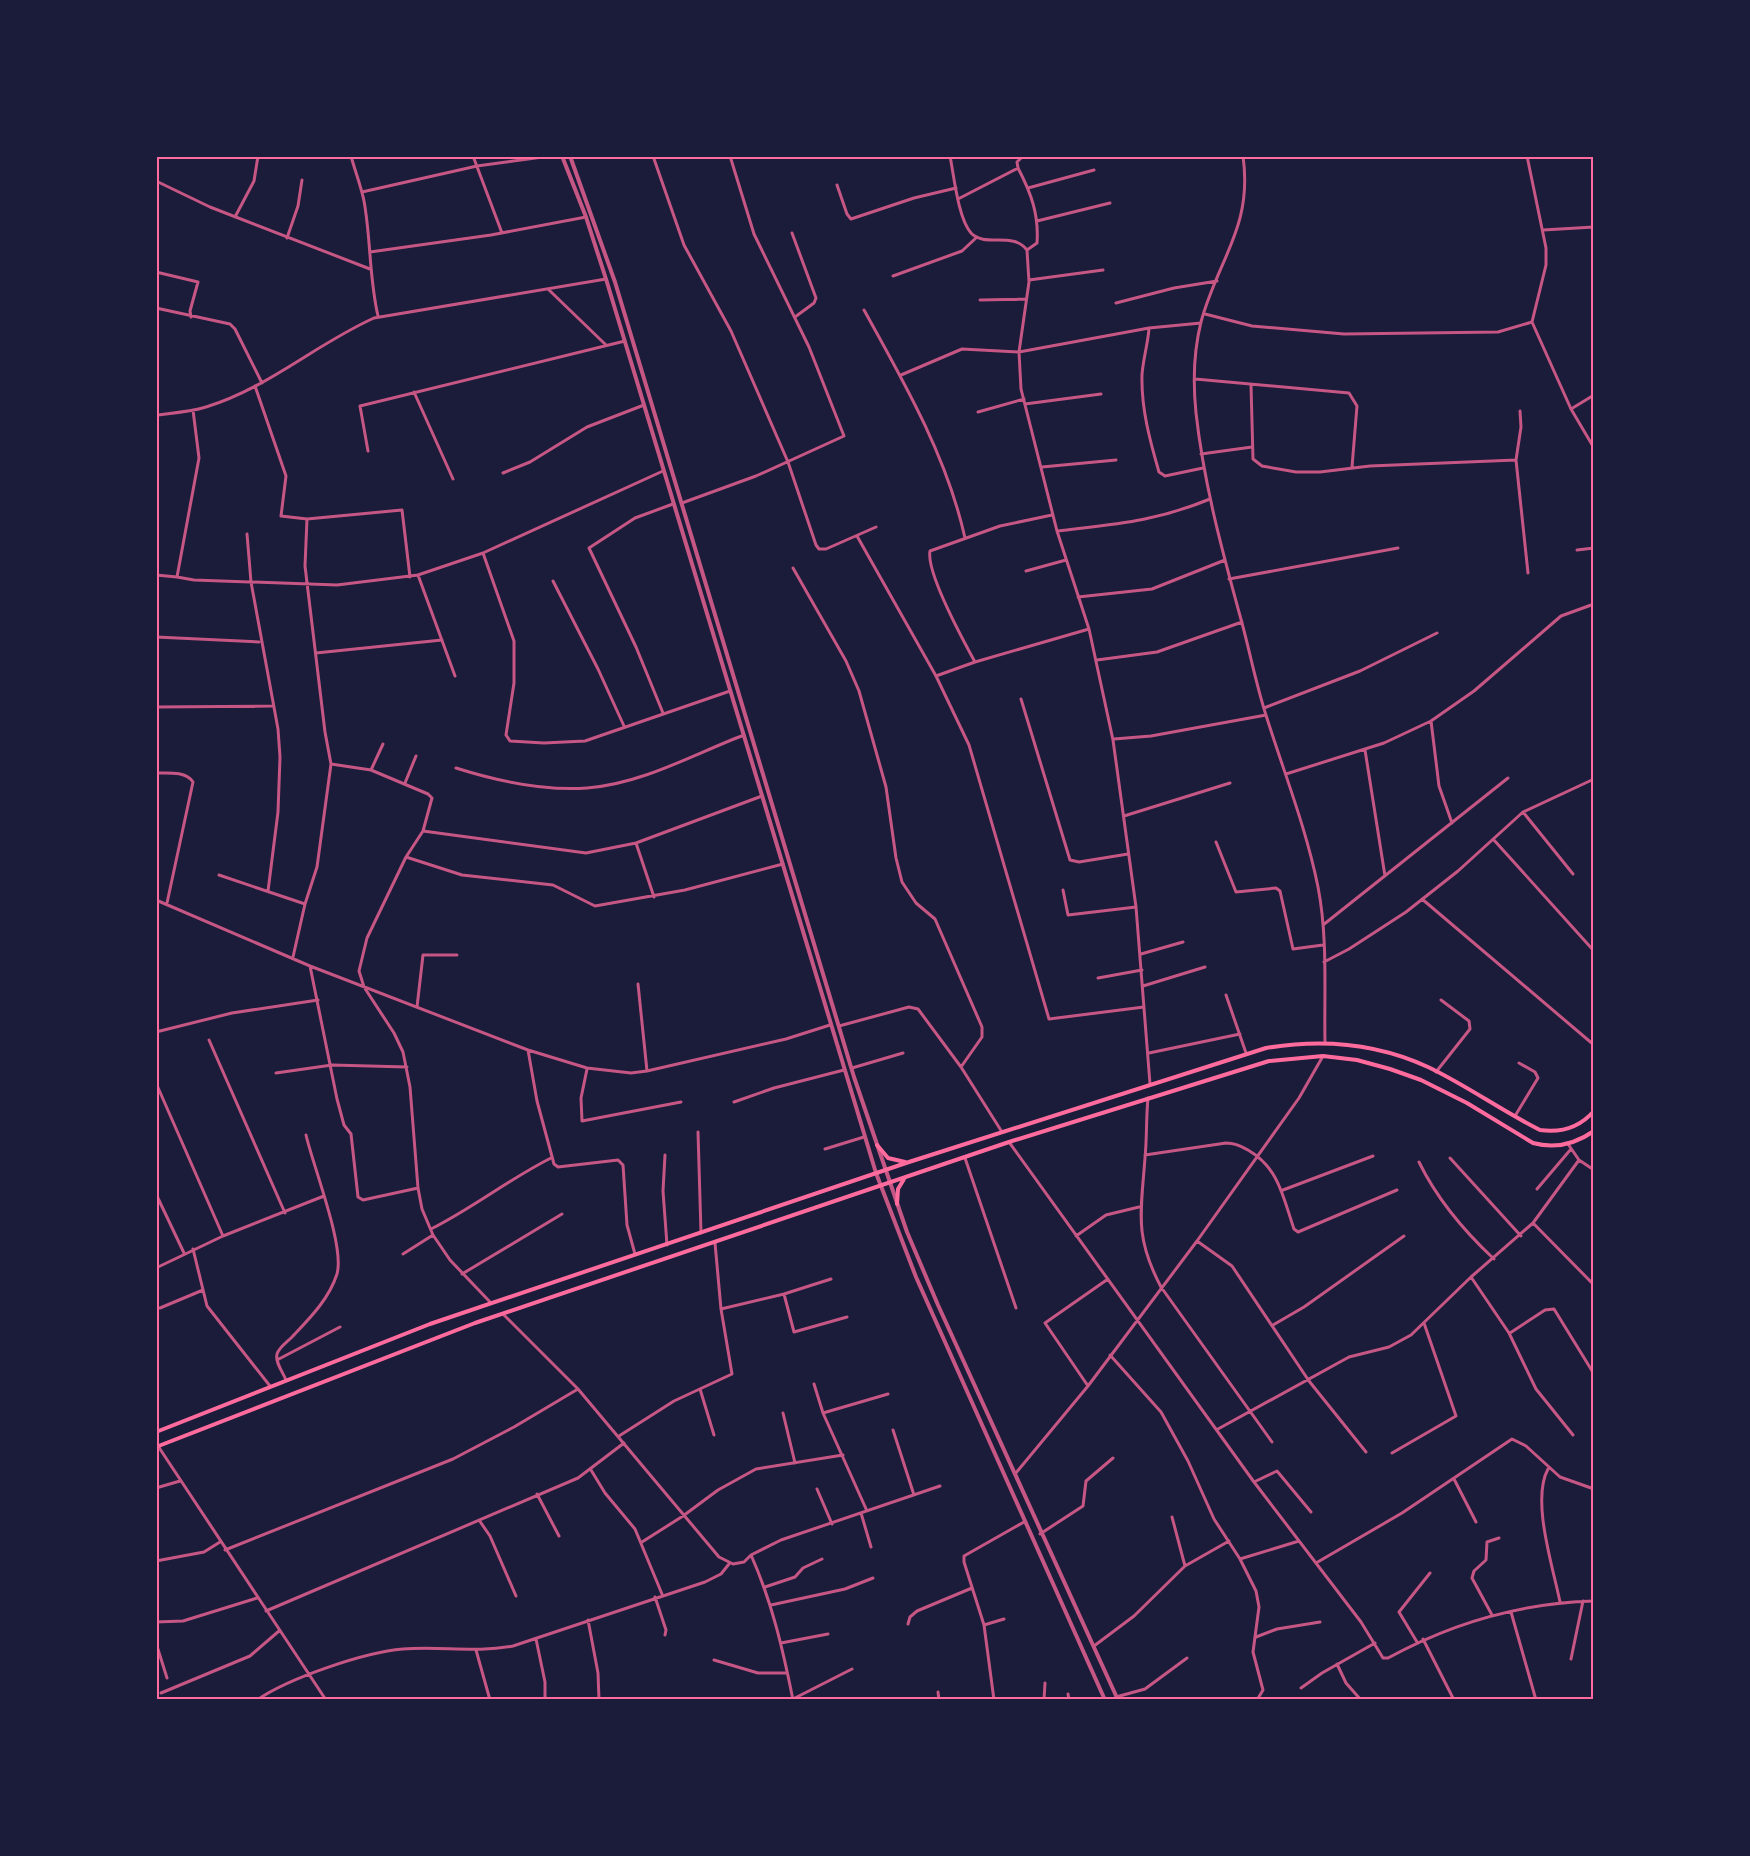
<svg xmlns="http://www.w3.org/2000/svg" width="1750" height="1856" viewBox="0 0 1750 1856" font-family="Spectral,serif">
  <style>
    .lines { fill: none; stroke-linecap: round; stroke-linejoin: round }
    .minor { stroke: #c65784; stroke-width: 3 }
    .tertiary { stroke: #c65784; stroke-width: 4 }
    .secondary { stroke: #ff6b9d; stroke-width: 4 }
    .neatline { fill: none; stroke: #ff6b9d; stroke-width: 2 }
  </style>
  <rect width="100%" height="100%" fill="#1b1b3a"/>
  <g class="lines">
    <path class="minor" d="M 351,156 C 355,171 361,186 364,201 C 371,239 369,278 378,316
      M 473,156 L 502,233
      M 653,156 L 684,245 L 731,331 L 788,462 L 816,545 L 819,549 L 826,549 L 876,527
      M 950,156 C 954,176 958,218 971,233 C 985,248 1013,231 1027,250 L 1029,282 L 1019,352 L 1021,389 L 1057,531 L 1089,629 L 1113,740 L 1136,907 L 1150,1084
      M 1023,156 L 1017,162 L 1018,168 C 1031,193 1039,214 1037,243 L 1027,250
      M 1243,156 C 1253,227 1218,259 1201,322 C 1194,350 1193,384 1196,413 C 1204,485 1223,554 1242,623 C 1250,653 1256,683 1265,712 C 1283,770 1306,827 1318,887 C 1328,938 1324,992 1325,1043
      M 1527,156 L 1546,248 L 1546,265 L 1532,322 L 1571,409 L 1594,448
      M 156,181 L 210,207 L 370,269
      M 837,185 L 847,214 L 851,219 L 914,198 L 956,188
      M 1028,188 L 1094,170
      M 362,192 L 477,166 L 550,156
      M 958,199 L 1018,168
      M 235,217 L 254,181 L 258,156
      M 1037,221 L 1110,203
      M 1543,230 L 1594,227
      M 792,233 L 816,298 L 814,303 L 795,317
      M 287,238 L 298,206 L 302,180
      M 370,252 L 491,235 L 586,217
      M 156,272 L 198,282 L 190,311 L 191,317
      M 893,276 L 962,251 L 977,237
      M 1029,280 L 1103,270
      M 549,290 L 606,345
      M 980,300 L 1026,299
      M 1116,303 L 1174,288 L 1217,281
      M 156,308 L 230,324 L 235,329 L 262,383
      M 864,310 C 904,382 947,457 965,538
      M 1205,314 L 1252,326 L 1344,334 L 1498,332 L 1532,322
      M 1149,328 C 1148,344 1143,359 1142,375 C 1141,408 1150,441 1159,472 L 1165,476 L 1203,468
      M 901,375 L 962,349 L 1019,352 L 1149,328 L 1201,323
      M 1195,379 L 1349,393 L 1357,406 L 1352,467
      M 1251,385 L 1253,459 L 1262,466 L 1296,472 L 1320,472 L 1370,466 L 1516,460
      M 255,386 L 286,476 L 281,516 L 307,519 L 402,510 L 410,577
      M 414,392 L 453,479
      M 1025,404 L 1101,394
      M 1571,409 L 1594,395
      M 1520,411 L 1521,427 L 1516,460 L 1528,573
      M 978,412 L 1024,399
      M 156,415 C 173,413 190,412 206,407 C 268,388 316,344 374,318 L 606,279
      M 368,451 L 360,406 L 625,341
      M 1201,454 L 1252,447
      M 1042,467 L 1116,460
      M 503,473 L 530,462 L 587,427 L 644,405
      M 682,503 L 756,476 L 844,436 L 809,347 L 754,234 L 730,156
      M 1058,531 C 1116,524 1154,522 1210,499
      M 247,534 L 251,582 L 278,729 L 280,757 L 278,812 L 268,891
      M 857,536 L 936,676 L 969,745 L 1049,1019 L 1144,1007
      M 1577,550 L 1594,548
      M 483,553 L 514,641 L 514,683 L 506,735 L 510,741 L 544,743 L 585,741 L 730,691
      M 793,568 L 846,661 L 859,691 L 886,787 L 896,858 L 902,882 L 916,903 L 935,919 L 982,1027 L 982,1037 L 961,1067
      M 1026,571 L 1066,560
      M 156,575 L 177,577 L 199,458 L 193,410
      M 418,575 L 455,676
      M 177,577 L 194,580 L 337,585 L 418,575 L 483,553 L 663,471
      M 1229,579 L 1398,548
      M 553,581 L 598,669 L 624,726
      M 1078,597 L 1152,589 L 1225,560
      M 156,637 L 259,642
      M 316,653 L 442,640
      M 1097,660 L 1157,652 L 1242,622
      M 975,662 C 963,640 926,573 930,551 L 1000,526 L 1052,515
      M 936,676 L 975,662 L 1089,629
      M 1021,699 L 1070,860 L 1079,862 L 1128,854
      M 156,707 L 272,706
      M 1264,708 L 1360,671 L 1437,633
      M 663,713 L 636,647 L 589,548 L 635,518 L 673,504
      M 1431,721 L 1439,786 L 1452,823
      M 1114,739 L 1151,736 L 1266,715
      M 1365,750 L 1385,876
      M 331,764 L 371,770 L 428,794 L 432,798 L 423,831 L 406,857 L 367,938 L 359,971 L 364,987 L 394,1033 L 403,1052 L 410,1087 L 418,1188 L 422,1209 L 433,1235 L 450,1260 L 491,1303
      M 456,768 C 497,781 544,791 587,788 C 642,784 694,754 744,735
      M 371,770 L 383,744
      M 156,773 C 168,773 186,771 193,782 L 167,903
      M 1286,774 L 1384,743 L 1431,721 L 1474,691 L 1561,616 L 1594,604
      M 405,783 L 416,756
      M 1523,812 L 1573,874
      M 1124,816 L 1230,783
      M 423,831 L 586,853 L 636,843 L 762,796
      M 1493,839 L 1594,951
      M 1216,842 L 1236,892 L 1276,888 L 1280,891 L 1293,949 L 1323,945
      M 636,843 L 654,897
      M 406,857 L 462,875 L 553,885 L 595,906 L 685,890 L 783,864
      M 219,875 L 305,904
      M 1063,890 L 1068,915 L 1136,907
      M 1422,899 L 1594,1045
      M 156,900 L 310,966 L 528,1050 L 587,1068 L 631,1073 L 647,1071 L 786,1039 L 830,1025
      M 1323,925 L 1508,778
      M 1141,954 L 1183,942
      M 293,957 L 305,904 L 317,867 L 331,764 L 325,732 L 305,566 L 307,519
      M 1324,962 L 1349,949 L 1406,912 L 1458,871 L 1523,812 L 1594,779
      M 310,966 L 337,1099 L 344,1125 L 351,1134 L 358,1197 L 363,1200 L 418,1188
      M 1098,978 L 1142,970
      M 638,984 L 647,1071
      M 1143,986 L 1205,967
      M 1226,995 L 1246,1053
      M 417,1007 L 423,955 L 457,955
      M 839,1026 L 909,1007 L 918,1009 L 961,1067 L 1002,1132
      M 156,1032 L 232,1013 L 318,1000
      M 209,1040 L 285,1213
      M 528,1050 L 537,1101 L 554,1164 L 558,1167 L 618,1160 L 623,1165 L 627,1225 L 635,1254
      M 1149,1053 L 1240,1034
      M 852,1068 L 903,1053
      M 587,1069 L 581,1098 L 582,1121 L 681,1102
      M 1436,1072 L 1470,1029 L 1469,1021 L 1441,1000
      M 276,1073 L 332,1065 L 407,1067
      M 156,1083 L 223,1236
      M 1148,1098 C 1146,1118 1147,1138 1145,1158 C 1141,1212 1134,1236 1161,1287 L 1272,1442
      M 734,1102 L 774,1088 L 844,1070
      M 1515,1116 L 1538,1078 L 1535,1072 L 1519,1063
      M 698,1132 L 701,1233
      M 1009,1142 L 1254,1482 L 1361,1622 L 1383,1658 L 1388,1658 C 1452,1623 1521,1603 1594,1601
      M 1568,1144 L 1579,1160 L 1594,1170
      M 825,1149 L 864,1137
      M 665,1155 L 663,1191 L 667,1245
      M 1145,1155 L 1226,1143 C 1235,1143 1240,1146 1248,1150 C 1279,1168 1283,1197 1294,1229 L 1298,1232 L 1397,1190
      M 965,1158 L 1016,1308
      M 1450,1158 L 1521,1236
      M 1419,1162 C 1437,1199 1464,1231 1494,1259
      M 1537,1189 L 1571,1149
      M 1283,1190 L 1373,1156
      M 156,1194 L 184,1253
      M 1594,1201 L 1594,1209
      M 1533,1223 L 1594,1285
      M 431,1229 C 473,1208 509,1179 551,1158
      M 1076,1236 L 1106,1215 L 1139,1207
      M 1197,1241 L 1232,1266 L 1309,1381 L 1366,1452
      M 193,1249 L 207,1306 L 270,1386
      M 403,1254 L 433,1235
      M 156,1268 L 223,1236 L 324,1196
      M 462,1274 L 562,1214
      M 1471,1277 L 1509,1333 L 1536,1389 L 1573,1435
      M 784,1294 L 794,1332 L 847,1317
      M 160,1308 L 203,1290
      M 721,1309 L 784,1294 L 831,1279
      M 503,1314 L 578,1389 L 719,1557 L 733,1564 L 744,1562 L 751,1555 C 772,1602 783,1650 793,1700
      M 1273,1325 L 1304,1307 L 1404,1236
      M 1510,1333 L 1545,1310 L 1554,1309 L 1594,1374
      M 1110,1355 L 1161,1412 L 1188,1461 L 1214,1519 L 1240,1559 L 1256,1591 L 1259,1607 L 1253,1652 L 1263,1690 L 1257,1700
      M 277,1360 L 340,1327
      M 286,1380 C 283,1372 275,1363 277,1354 C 279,1347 287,1342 292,1337 C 310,1318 329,1299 337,1274 C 345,1246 313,1166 306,1135
      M 814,1384 L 823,1413 L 867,1511
      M 1088,1386 L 1045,1323 L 1108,1279
      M 700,1389 L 714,1435
      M 783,1413 L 795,1463
      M 823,1413 L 888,1394
      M 1218,1429 L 1349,1357 L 1389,1347 L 1411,1335 L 1471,1277 L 1533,1223 L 1579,1160
      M 893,1430 L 914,1495
      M 619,1436 L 674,1401 L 732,1374 L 721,1309 L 715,1243
      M 158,1446 L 326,1700
      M 1392,1453 L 1456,1416 L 1424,1323
      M 1548,1469 C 1531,1500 1553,1567 1560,1602
      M 591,1470 L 605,1493 L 635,1529 L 662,1594
      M 1015,1474 L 1088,1386 L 1197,1241 L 1299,1098 L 1323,1056
      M 1454,1479 L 1476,1522
      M 1254,1482 L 1277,1471 L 1311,1512
      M 156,1488 L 180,1481
      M 817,1489 L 832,1524
      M 537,1494 L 559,1536
      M 861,1513 L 871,1547
      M 1172,1517 L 1185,1566
      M 479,1520 L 490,1536 L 516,1596
      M 1040,1534 L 1083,1506 L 1086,1481 L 1113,1458
      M 642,1542 L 683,1516 L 718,1490 L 756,1469 L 843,1455
      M 225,1550 L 453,1459 L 514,1427 L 578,1389
      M 751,1555 L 781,1540 L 940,1486
      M 1240,1559 L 1299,1541
      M 156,1561 L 204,1552 L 220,1542
      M 1316,1563 L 1402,1513 L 1512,1439 L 1526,1446 L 1560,1477 L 1594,1489
      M 765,1587 L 795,1577 L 803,1568 L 822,1559
      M 655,1597 L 666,1630 L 665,1635
      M 771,1605 L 845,1589 L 873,1578
      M 266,1611 L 578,1478 L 624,1443
      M 1511,1612 L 1536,1700
      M 1492,1615 L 1472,1578 L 1474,1571 L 1486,1560 L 1487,1542 L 1499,1538
      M 588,1620 L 598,1673 L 599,1700
      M 156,1622 L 183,1621 L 257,1598
      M 908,1624 L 910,1617 L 917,1611 L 972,1588
      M 984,1625 L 1004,1619
      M 1256,1637 L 1277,1629 L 1320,1622
      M 536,1639 L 545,1682 L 545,1700
      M 1423,1639 L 1454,1700
      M 1417,1642 L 1399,1612 L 1430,1573
      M 156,1643 L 167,1678
      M 781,1643 L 828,1634
      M 1094,1646 L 1134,1616 L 1185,1566 L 1229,1541
      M 476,1650 L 490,1700
      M 1571,1659 L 1583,1601
      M 714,1660 L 758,1673 L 787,1673
      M 1337,1664 L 1346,1683 L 1361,1700
      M 1301,1688 L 1322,1673 L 1375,1643
      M 938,1692 L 939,1700
      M 161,1693 L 250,1656 L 279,1631
      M 1068,1694 L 1069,1700
      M 1116,1697 L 1145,1689 L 1187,1658
      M 793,1699 L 852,1669
      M 257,1700 C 289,1678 365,1652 403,1649 C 440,1646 476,1653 513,1646 L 705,1582 L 721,1574 L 729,1564
      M 994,1700 L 984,1625 L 964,1562 L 964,1556 L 1024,1522
      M 1044,1700 L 1045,1683"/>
    <path class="tertiary" d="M 562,156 L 586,217 L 606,279 L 876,1173 L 916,1277 L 1105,1700
      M 570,156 L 615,282 L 854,1077 L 907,1232 L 938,1305 L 1118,1700"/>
    <path class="secondary" d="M 877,1145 L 888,1158 L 905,1162
      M 897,1204 L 898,1189 L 904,1179
      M 156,1432 L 430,1324 L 909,1162 L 1266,1048 C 1320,1039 1376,1043 1428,1067 C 1466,1085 1502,1111 1540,1130 C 1561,1133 1580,1127 1594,1111
      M 156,1447 L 475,1323 L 1009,1142 L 1269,1061 L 1323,1056 L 1357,1060 L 1390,1069 L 1421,1080 L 1467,1103 L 1533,1143 C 1555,1149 1574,1145 1594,1131"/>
  </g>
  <rect width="1750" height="1856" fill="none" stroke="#1b1b3a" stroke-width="315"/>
  <rect x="158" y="158" width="1434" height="1540" class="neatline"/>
</svg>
